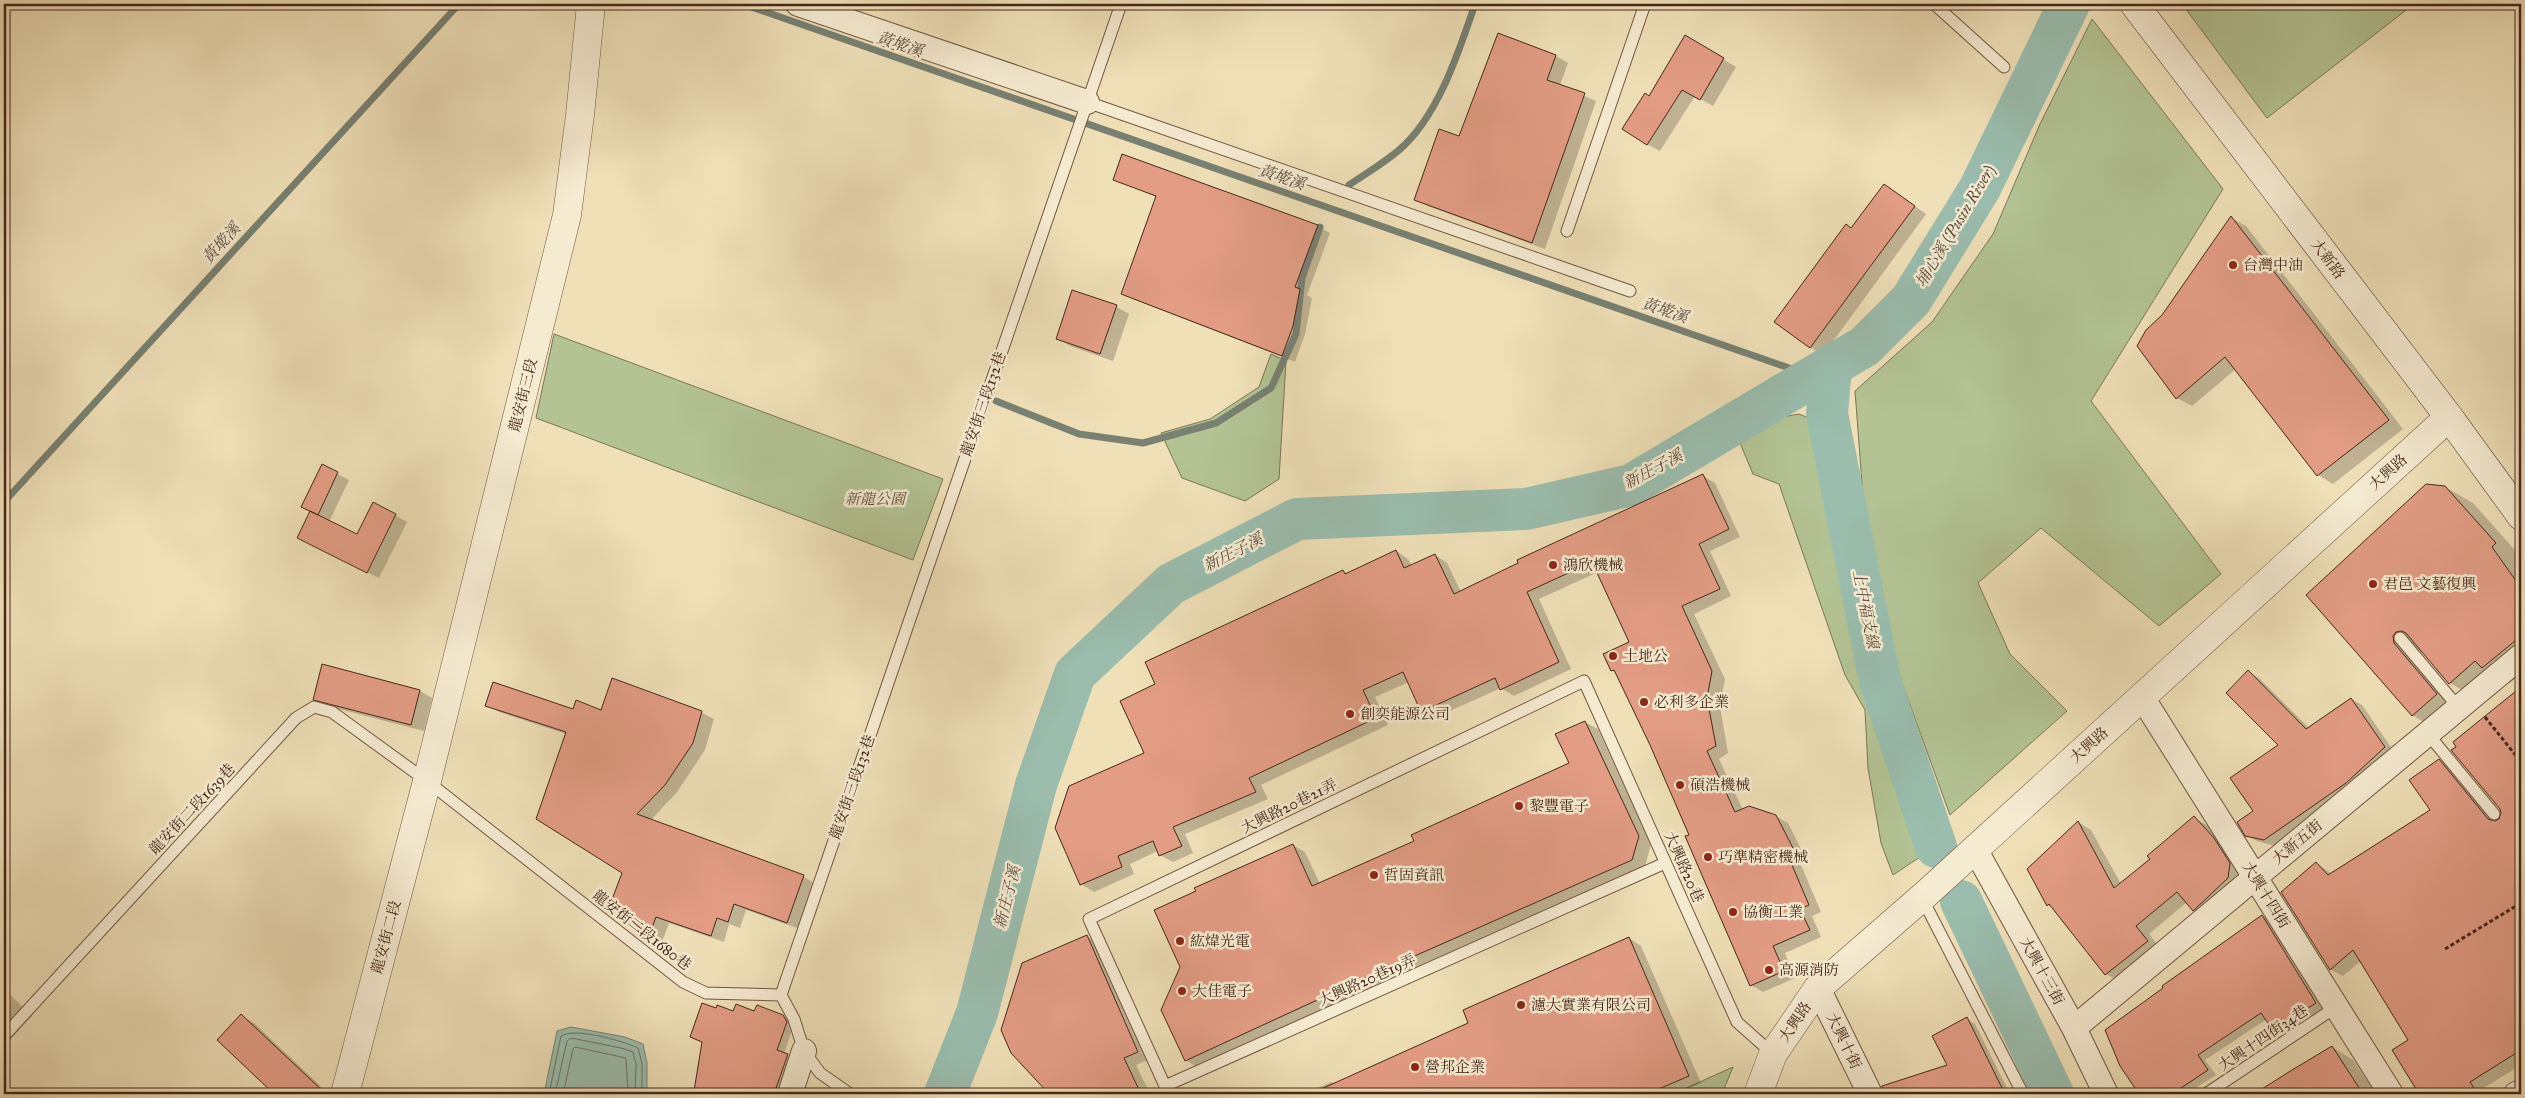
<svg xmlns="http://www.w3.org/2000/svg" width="2525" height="1098" viewBox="0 0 2525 1098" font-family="'IM FELL Great Primer','Noto Serif TC',serif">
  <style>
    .green { fill: #b3c394; stroke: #7c7656 }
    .water { fill: #9abdad; stroke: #788172 }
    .shadow { fill: #0003 }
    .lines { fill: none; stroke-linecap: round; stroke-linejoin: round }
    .shore { stroke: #707263; stroke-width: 1 }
    .stream { stroke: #788172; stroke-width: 7 }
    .river { stroke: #9abdad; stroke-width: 42 }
    .building { fill: #e39d85; stroke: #462819 }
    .service-casing { stroke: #705641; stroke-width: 13 }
    .minor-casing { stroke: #705641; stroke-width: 26 }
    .tertiary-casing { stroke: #705641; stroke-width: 29 }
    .secondary-casing { stroke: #462819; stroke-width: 29 }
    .path { stroke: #462819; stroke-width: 3; stroke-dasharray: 4 2.5; stroke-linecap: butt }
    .service { stroke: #f5ebd1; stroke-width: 11 }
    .minor { stroke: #f5ebd1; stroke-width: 24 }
    .tertiary { stroke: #f5ebd1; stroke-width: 28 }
    .secondary { stroke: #f5ebd1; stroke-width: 28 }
    .poi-dot { fill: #8f2418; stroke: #f5ebd1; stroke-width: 2 }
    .labels { text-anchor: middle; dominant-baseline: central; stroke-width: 5; stroke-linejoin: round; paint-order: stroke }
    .street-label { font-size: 15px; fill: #462819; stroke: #f5ebd1 }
    .poi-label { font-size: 15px; fill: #462819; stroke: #f5ebd1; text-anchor: start }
    .park-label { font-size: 15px; font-style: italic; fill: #614f38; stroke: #f5ebd1 }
    .water-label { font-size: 16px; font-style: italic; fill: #5b4d3e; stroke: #f5ebd1 }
  </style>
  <rect width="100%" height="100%" fill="#efe0b8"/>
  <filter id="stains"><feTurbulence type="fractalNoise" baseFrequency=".004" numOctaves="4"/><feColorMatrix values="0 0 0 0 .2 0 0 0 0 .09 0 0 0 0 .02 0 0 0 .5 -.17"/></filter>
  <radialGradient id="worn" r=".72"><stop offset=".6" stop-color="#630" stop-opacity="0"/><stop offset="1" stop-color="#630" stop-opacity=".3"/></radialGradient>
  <path class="green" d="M 2182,4 L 2414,4 L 2267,118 Z
    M 2092,19 L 2223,189 L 2091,401 L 2221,574 L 2159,626 L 2041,528 L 1978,583 L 2010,654 L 2067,711 L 1950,815 L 1889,647 L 1864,510 L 1855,391 L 1932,322 L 1993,234 L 2040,124 Z
    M 554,334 L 943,479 L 913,560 L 536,418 Z
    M 1271,354 L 1286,361 L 1279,479 L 1245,501 L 1182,478 L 1161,433 L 1210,419 L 1259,387 Z
    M 1799,414 L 1820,423 C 1832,500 1844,576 1865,651 C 1884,720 1910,786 1920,857 L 1893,875 L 1881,843 L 1868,768 L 1865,710 L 1845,675 L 1779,484 L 1753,474 L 1740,443 L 1767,420 Z
    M 1733,1067 L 1722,1094 L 1673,1094 Z"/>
  <path class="water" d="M 571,1027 L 625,1037 L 643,1044 L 647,1063 L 647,1094 L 544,1094 L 557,1031 Z"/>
  <path class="shadow" d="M 1499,35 L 1556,56 L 1568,63 L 1560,85 L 1596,101 L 1545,249 L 1428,206 L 1415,199 L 1460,138 Z
    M 1686,37 L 1736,67 L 1713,106 L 1695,96 L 1660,151 L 1647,144 Z
    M 1114,179 L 1317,226 L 1330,233 L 1307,295 L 1312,298 L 1305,334 L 1295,362 L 1135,300 L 1122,293 L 1156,197 Z
    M 1885,185 L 1926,214 L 1823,355 L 1810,347 Z
    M 2231,218 L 2246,226 L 2403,429 L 2333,484 L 2318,475 L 2236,369 L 2192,406 L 2177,398 L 2163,316 Z
    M 1073,291 L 1117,307 L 1129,314 L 1113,361 L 1070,346 L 1057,338 Z
    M 322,466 L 349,480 L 329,522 L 358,536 L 395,515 L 407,522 L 379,578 L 310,544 L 312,511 Z
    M 1703,476 L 1715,483 L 1740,537 L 1710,551 L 1731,596 L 1694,614 L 1725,679 L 1720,706 L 1728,753 L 1719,759 L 1743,810 L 1775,816 L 1788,823 L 1804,855 L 1798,858 L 1821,912 L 1812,916 L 1821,937 L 1785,953 L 1795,978 L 1763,992 L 1751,985 L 1651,744 L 1617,673 L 1612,670 L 1631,642 L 1598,572 L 1539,599 L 1571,669 L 1514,696 L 1501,688 L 1434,718 L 1422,711 L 1409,682 L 1375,697 L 1388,725 L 1261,785 L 1268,799 L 1185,834 L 1193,853 L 1173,862 L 1160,855 L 1158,851 L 1130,864 L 1134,874 L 1094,892 L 1081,884 L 1145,753 L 1157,685 L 1343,571 L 1348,574 L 1396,551 L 1408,559 L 1412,566 L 1435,555 L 1447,563 L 1461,592 Z
    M 2445,487 L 2473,503 L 2521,557 L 2519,563 L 2521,566 L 2521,674 L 2510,683 L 2501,678 L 2477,699 L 2450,683 L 2422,650 L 2420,655 L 2464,710 L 2440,731 L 2412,715 L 2308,595 Z
    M 323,666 L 420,691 L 432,698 L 424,731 L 327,706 L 315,699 Z
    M 2249,672 L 2259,678 L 2309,728 L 2351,699 L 2362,705 L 2395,753 L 2275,846 L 2257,841 L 2246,835 L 2280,745 Z
    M 2517,692 L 2521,694 L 2521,980 L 2509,988 L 2521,1007 L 2521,1065 L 2482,1089 L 2484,1092 L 2481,1094 L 2425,1094 L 2418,1091 L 2410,1040 L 2361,961 L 2343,976 L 2330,969 L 2316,863 L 2332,874 L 2432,810 L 2439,760 L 2452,768 L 2496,822 L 2502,816 Z
    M 487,705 L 602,712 L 701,712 L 714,719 L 705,750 L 677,792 L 650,821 L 804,877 L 816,884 L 800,929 L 746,910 L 740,928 L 729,924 L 724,942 L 669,923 L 662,942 L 650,935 L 613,901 L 624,873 L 566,734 L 499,712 Z
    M 1585,722 L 1598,729 L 1651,844 L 1645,867 L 1380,983 L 1198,1068 L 1186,1060 L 1293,845 L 1305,852 L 1320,884 L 1415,842 L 1571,763 Z
    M 2194,818 L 2208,826 L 2228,847 L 2243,872 L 2208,918 L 2194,910 L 2187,902 L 2149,934 L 2161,949 L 2120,982 L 2106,974 L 2053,908 L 2048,905 L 2078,822 L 2091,830 L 2121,884 Z
    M 2262,916 L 2271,921 L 2323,1008 L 2282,1034 L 2274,1030 L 2267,1019 L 2205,1060 L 2216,1075 L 2186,1094 L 2141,1094 L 2122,1066 Z
    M 1087,937 L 1099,944 L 1150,1059 L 1136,1065 L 1150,1094 L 1050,1094 L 1012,1052 Z
    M 1629,938 L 1641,946 L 1701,1083 L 1675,1094 L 1304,1094 L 1331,1082 L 1335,1084 L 1470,1023 Z
    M 4,989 L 32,1016 L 7,1043 L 4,1042 Z
    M 717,1010 L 783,1016 L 790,1020 L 793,1027 L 784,1054 L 794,1059 L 783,1094 L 704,1094 L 696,1090 L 704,1043 L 691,1037 Z
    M 242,1016 L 254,1023 L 329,1094 L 276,1094 L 219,1040 Z
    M 1967,1019 L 1975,1024 L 2010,1094 L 1892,1094 L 1889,1085 L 1948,1065 Z
    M 2332,1047 L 2353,1060 L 2376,1094 L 2255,1094 Z
    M 1257,1091 L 1262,1094 L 1250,1094 Z"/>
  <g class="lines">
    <path class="shore" d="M 549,1094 L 561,1036 C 575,1027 623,1041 638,1048 L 642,1063 L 642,1094
      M 555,1094 L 567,1041 L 571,1038 L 621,1048 L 633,1052 L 636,1064 L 635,1094
      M 563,1094 L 573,1049 L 575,1047 L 626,1058 L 628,1094"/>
    <path class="stream" d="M 743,4 L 1812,376
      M 1349,185 C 1365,174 1384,163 1399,150 C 1438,117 1459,51 1475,4
      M 996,401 L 1079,434 L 1143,443 L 1216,423 L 1271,388 L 1296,334 L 1302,278 L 1320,227
      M 4,502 L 459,4"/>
    <path class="river" d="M 1831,365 L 1827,414 L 1880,681 L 1936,847
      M 1961,901 L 2053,1094
      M 945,1094 L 977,1013 L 1036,785 L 1075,674 L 1171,584 L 1297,519 L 1526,509 L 1631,485 L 1865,346 L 1911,300 L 1980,188 L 2069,4"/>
  </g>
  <path class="building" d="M 1498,33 L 1556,55 L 1547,80 L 1585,93 L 1532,243 L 1414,200 L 1439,129 L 1459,136 Z
    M 1685,35 L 1724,58 L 1700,100 L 1682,90 L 1647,145 L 1622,129 L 1645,93 L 1649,96 Z
    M 1122,154 L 1318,225 L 1295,287 L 1300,289 L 1293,326 L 1282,356 L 1121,294 L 1156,196 L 1113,180 Z
    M 1884,184 L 1915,206 L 1810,348 L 1774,322 L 1846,224 L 1851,228 Z
    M 2231,216 L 2389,420 L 2317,476 L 2225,357 L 2176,399 L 2137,346 L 2146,330 L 2162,315 Z
    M 1072,290 L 1117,305 L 1100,354 L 1056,339 Z
    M 322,464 L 338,472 L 318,515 L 301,507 Z
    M 1703,474 L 1729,529 L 1699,544 L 1720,589 L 1682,606 L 1712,671 L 1707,698 L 1716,746 L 1707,751 L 1735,812 L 1749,806 L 1776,815 L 1793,848 L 1786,851 L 1809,905 L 1800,909 L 1810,930 L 1773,946 L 1784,971 L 1750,986 L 1685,836 L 1689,835 L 1650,745 L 1614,670 L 1611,671 L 1603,654 L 1629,642 L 1592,562 L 1527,592 L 1559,662 L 1500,690 L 1495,678 L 1421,712 L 1403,672 L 1363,690 L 1376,718 L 1249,778 L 1256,792 L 1173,827 L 1182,846 L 1159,856 L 1153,841 L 1118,856 L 1122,867 L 1080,885 L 1055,828 L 1069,786 L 1144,753 L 1120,701 L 1155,684 L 1145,662 L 1343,570 L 1345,574 L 1396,550 L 1404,568 L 1435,554 L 1454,594 L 1518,563 L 1517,560 Z
    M 2426,484 L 2445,486 L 2496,543 L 2492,547 L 2521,588 L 2521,636 L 2482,668 L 2475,661 L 2449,684 L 2406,633 L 2402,631 L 2396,632 L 2393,636 L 2394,643 L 2437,694 L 2412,716 L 2306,595 Z
    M 373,502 L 396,514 L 367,573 L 297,538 L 310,511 L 357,534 Z
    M 322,664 L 420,690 L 411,725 L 313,700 Z
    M 2248,670 L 2306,729 L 2351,698 L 2385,747 L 2346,783 L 2264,840 L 2245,836 L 2237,822 L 2253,811 L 2230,778 L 2278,745 L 2226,693 Z
    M 612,678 L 702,711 L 693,743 L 665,785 L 637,814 L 804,875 L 787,923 L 734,904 L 728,922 L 717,918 L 711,936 L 656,917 L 649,936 L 611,902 L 622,873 L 536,819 L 566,732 L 485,706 L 493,682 L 573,709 L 576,700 L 601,710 Z
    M 2521,687 L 2521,1050 L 2470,1082 L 2478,1094 L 2419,1094 L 2392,1050 L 2408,1040 L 2353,950 L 2330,970 L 2281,892 L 2316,862 L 2328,875 L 2430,810 L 2409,780 L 2439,759 L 2488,819 L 2495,821 L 2499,819 L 2501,813 L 2500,809 L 2451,750 L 2456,747 L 2453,742 Z
    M 1585,721 L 1639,836 L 1632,860 L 1367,977 L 1185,1061 L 1161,1010 L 1180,967 L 1154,910 L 1196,891 L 1194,888 L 1293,844 L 1312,886 L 1414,841 L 1411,835 L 1569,763 L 1555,734 Z
    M 2194,816 L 2214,838 L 2230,863 L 2228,878 L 2193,911 L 2177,892 L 2136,926 L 2148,941 L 2105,975 L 2049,904 L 2047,906 L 2027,869 L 2078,821 L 2114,888 L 2150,859 L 2147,856 Z
    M 2262,915 L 2316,1003 L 2273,1031 L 2261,1013 L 2198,1055 L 2208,1070 L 2172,1094 L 2139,1094 L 2120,1066 L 2105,1030 L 2163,988 L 2162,986 Z
    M 1087,935 L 1138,1052 L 1124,1058 L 1141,1094 L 1049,1094 L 1011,1053 L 1001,1030 L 1022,963 Z
    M 1629,937 L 1689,1076 L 1647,1094 L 1310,1094 L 1468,1023 L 1463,1010 Z
    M 702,1003 L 716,1008 L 717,1005 L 733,1011 L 736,1004 L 754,1011 L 757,1005 L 783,1015 L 787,1022 L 777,1050 L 788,1054 L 774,1094 L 715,1094 L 694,1091 L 702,1042 L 690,1037 Z
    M 241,1014 L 326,1094 L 274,1094 L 217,1040 Z
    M 1967,1017 L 2005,1094 L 1884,1094 L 1882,1086 L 1947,1065 L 1932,1036 Z
    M 2332,1046 L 2363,1094 L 2254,1094 L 2292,1070 Z"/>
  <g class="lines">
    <defs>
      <path id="service" d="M 1934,4 L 2004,67
        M 1087,102 L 1630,291
        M 1567,231 L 1645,4
        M 2400,638 L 2459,708
        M 2428,734 L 2494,814
        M 1665,863 L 1165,1086 L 1089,919 L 1584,681 L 1737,1022 L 1773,1054
        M 1922,898 L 2023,1094
        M 781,995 L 1121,4
        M 4,1036 L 296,718 L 314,707 L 332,712 L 427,781 L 683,982 L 706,993 L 781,995 L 794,1019 L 804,1051 L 820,1073 L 850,1094
        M 2206,1094 L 2336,1007"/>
      <path id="minor" d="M 798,4 L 1087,102
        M 2142,697 L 2391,1094
        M 1975,849 L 2074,1028 L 2106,1094
        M 1818,988 L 1870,1094
        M 2074,1028 L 2521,656
        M 790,1094 L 804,1051
        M 2516,1094 L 2521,1092"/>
      <path id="tertiary" d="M 345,1094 L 427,781 L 567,215 L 580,115 L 591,4
        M 1758,1094 L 1773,1054 L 1818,988 L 1927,893 L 2449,417"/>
      <path id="secondary" d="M 2134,4 L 2449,417 L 2521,516"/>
    </defs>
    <use href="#service" class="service-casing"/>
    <use href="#minor" class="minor-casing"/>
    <use href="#tertiary" class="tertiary-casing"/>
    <use href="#secondary" class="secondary-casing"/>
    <path class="path" d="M 2485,717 L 2521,762
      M 2445,949 L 2521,903"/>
    <use href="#service" class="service"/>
    <use href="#minor" class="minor"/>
    <use href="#tertiary" class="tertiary"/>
    <use href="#secondary" class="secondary"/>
  </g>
  <g class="poi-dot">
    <circle cx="2233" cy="265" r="5"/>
    <circle cx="1553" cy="565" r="5"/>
    <circle cx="2373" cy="584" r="5"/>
    <circle cx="1613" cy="656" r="5"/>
    <circle cx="1644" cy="702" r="5"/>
    <circle cx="1350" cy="714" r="5"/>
    <circle cx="1680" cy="785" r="5"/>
    <circle cx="1519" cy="806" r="5"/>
    <circle cx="1708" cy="857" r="5"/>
    <circle cx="1374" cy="875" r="5"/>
    <circle cx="1733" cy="912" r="5"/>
    <circle cx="1180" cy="941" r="5"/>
    <circle cx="1769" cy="970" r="5"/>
    <circle cx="1182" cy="991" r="5"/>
    <circle cx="1521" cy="1005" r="5"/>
    <circle cx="1415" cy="1067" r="5"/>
  </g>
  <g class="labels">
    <g class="street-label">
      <text transform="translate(2328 259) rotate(53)">大新路</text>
      <text transform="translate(523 395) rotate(-76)">龍安街三段</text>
      <text transform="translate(983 404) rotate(-71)">龍安街三段132巷</text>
      <text transform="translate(2388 472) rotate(-42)">大興路</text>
      <text transform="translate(2089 745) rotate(-42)">大興路</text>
      <text transform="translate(852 787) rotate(-71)">龍安街三段132巷</text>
      <text transform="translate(1289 806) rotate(-26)">大興路20巷21弄</text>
      <text transform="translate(192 809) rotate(-47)">龍安街二段1639巷</text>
      <text transform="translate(2297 842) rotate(-40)">大新五街</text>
      <text transform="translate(1684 867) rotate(66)">大興路20巷</text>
      <text transform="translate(2266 895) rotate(58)">大興十四街</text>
      <text transform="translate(642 930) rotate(38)">龍安街二段1680巷</text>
      <text transform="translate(386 937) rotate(-75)">龍安街二段</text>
      <text transform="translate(2042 971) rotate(61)">大興十三街</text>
      <text transform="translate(1367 980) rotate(-24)">大興路20巷19弄</text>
      <text transform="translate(1795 1022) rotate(-56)">大興路</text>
      <text transform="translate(2263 1038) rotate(-34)">大興十四街34巷</text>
      <text transform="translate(1844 1041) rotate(64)">大興十街</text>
    </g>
    <g class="poi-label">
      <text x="2243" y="265">台灣中油</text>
      <text x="1563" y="565">鴻欣機械</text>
      <text x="2383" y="584">君邑 文藝復興</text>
      <text x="1623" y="656">土地公</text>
      <text x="1654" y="702">必利多企業</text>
      <text x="1360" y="714">創奕能源公司</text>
      <text x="1690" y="785">碩浩機械</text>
      <text x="1529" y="806">黎豐電子</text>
      <text x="1718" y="857">巧準精密機械</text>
      <text x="1384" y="875">哲固資訊</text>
      <text x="1743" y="912">協衡工業</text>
      <text x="1190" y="941">紘煒光電</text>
      <text x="1779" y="970">高源消防</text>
      <text x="1192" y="991">大佳電子</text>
      <text x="1531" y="1005">濾大實業有限公司</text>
      <text x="1425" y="1067">營邦企業</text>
    </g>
    <g class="park-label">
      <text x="875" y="499">新龍公園</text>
    </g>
    <g class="water-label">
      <text transform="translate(900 44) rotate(19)">黃墘溪</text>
      <text transform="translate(1282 177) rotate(19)">黃墘溪</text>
      <text transform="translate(1955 226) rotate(-59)">埔心溪 (Pusin River)</text>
      <text transform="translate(221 243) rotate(-48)">黃墘溪</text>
      <text transform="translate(1665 310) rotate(19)">黃墘溪</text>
      <text transform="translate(1653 469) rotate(-28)">新庄子溪</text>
      <text transform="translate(1233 552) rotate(-27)">新庄子溪</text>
      <text transform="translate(1866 609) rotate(79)">上中福支線</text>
      <text transform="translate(1007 897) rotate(-76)">新庄子溪</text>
    </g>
  </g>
  <rect width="2525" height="1098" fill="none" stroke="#efe0b8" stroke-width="20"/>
  <rect x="5" y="5" width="2515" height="1088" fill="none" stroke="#462819" stroke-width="2.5"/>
  <rect x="10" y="10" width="2505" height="1078" fill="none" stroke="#462819"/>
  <rect width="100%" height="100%" filter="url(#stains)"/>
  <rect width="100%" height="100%" fill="url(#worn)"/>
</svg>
